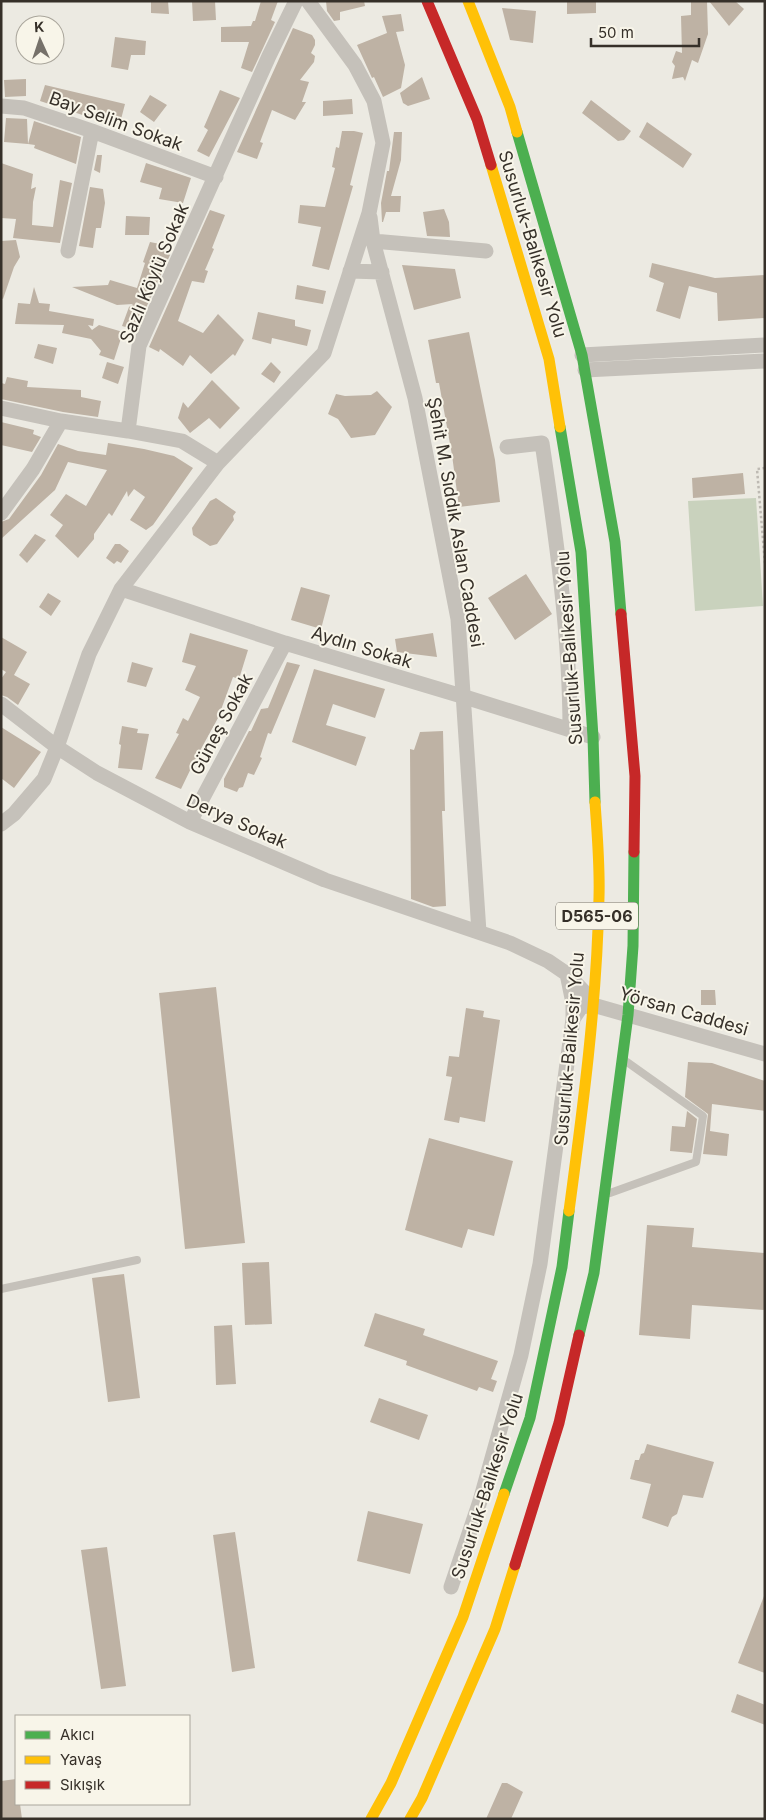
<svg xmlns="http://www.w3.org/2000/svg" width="766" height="1820" viewBox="0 0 766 1820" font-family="Inter,sans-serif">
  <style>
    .park { fill: #c9d2bd }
    .building { fill: #beb2a4 }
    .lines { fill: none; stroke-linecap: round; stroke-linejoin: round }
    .path { stroke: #bebab3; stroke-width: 2.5; stroke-dasharray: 2.5 2.5; stroke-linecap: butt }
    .lane { stroke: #c5c1ba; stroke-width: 8 }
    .street { stroke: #c5c1ba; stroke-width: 15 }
    .fast { stroke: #4caf50; stroke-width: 11 }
    .slow { stroke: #ffc107; stroke-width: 11 }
    .jam { stroke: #c62828; stroke-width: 11 }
    .labels { text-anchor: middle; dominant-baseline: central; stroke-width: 4; stroke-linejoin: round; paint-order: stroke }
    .shield { fill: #f8f5e9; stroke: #706b63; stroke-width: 1 }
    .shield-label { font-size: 16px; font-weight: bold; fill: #363029 }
    .street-label { font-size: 18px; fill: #363029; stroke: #f8f5e9 }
  </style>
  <rect width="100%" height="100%" fill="#eceae2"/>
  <path class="park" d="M 756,498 L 763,606 L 695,611 L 688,501 Z"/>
  <path class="building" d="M 151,1 L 168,1 L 169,14 L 151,13 Z
    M 192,1 L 215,1 L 216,20 L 193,21 Z
    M 261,1 L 278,1 L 271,20 L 275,22 L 252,72 L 241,68 L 249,42 L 221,42 L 221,27 L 251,26 L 253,21 L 255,21 Z
    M 326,1 L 364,1 L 365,6 L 340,12 L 340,20 L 334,21 L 327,11 Z
    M 567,1 L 596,1 L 596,13 L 567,14 Z
    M 691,1 L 707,1 L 708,34 L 698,63 L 692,60 L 685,81 L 683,77 L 672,79 L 675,66 L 672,62 L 676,51 L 682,53 L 681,16 L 691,15 Z
    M 709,1 L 735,1 L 744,9 L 729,26 Z
    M 502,8 L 536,11 L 533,43 L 510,40 Z
    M 401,14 L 404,31 L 396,32 L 405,65 L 401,88 L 383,97 L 374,77 L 372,78 L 357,45 L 387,33 L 382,16 Z
    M 293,28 L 312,35 L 315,40 L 315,45 L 311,53 L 315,56 L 314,62 L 300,80 L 309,82 L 302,102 L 306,102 L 295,120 L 272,110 L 260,142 L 263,143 L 257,159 L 237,152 Z
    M 115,37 L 146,41 L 145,55 L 131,55 L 128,70 L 111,67 Z
    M 422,77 L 430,99 L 408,106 L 403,103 L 400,93 Z
    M 26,79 L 26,96 L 5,97 L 4,80 Z
    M 45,85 L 125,104 L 119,127 L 40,101 Z
    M 220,90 L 240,98 L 209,157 L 197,151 L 208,130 L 204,127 Z
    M 150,95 L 167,105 L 154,122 L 140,112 Z
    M 352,99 L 353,114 L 323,116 L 323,101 Z
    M 591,100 L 631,131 L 624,140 L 618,141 L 582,113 Z
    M 6,118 L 27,119 L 28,144 L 4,142 Z
    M 34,121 L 81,137 L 76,164 L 34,148 L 35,145 L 28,144 Z
    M 647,122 L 692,154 L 683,168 L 639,137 Z
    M 342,131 L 354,131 L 363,133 L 350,185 L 353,186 L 329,270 L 312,266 L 321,227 L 298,223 L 300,205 L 325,207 L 335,168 L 332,167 L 336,147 L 339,148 Z
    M 394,132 L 402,132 L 401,160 L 391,196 L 401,196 L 400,212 L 386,212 L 383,222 L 382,222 L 381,203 L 387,171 L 389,171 Z
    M 97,155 L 102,155 L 100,173 L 94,170 Z
    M 1,163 L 33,174 L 31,189 L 36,187 L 33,202 L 32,225 L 53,227 L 60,180 L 72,183 L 60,243 L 13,238 L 16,219 L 1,218 Z
    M 146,163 L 191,178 L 183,203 L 159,199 L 162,188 L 140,182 Z
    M 90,187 L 103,189 L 105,203 L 101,228 L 96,228 L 93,248 L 79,246 Z
    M 444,209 L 449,222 L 450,237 L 427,236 L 423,212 Z
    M 210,210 L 225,215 L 212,248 L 214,249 L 205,270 L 208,271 L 204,283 L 192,281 L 178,321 L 203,333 L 218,314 L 244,340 L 235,356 L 233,354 L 211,374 L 190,355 L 183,366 L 160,349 L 159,352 L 149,347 Z
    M 126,216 L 150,217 L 149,235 L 125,235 Z
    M 16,240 L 20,257 L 14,267 L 3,299 L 1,298 L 1,241 Z
    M 150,242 L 160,244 L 170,255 L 136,330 L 122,326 L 129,307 L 133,304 L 117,305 L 72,287 L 108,285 L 110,280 L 137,288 L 145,263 L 143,262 Z
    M 652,263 L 715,278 L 765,275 L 765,318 L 718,321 L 717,293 L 689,286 L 680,319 L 656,311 L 664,283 L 649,277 Z
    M 402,265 L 455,269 L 461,298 L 414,310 Z
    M 297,285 L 326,291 L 323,304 L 295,299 Z
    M 34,287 L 39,303 L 50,304 L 49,311 L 94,319 L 93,326 L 88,325 L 92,330 L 99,325 L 123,332 L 114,360 L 99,355 L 101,351 L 91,339 L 62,333 L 64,325 L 15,324 L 18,303 L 30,304 Z
    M 258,312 L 295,320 L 295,326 L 311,330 L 307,346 L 272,338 L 271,344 L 252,339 Z
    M 469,332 L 495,460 L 500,502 L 459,507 L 452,455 L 439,383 L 436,383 L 428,340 Z
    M 38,344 L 57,348 L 53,364 L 34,358 Z
    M 107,362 L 124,367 L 118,384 L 102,378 Z
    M 271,362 L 281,372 L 274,383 L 261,374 Z
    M 7,377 L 28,381 L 27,387 L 81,390 L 81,397 L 101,401 L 98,417 L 63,412 L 1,399 L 1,383 L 5,384 Z
    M 212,380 L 240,408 L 220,429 L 209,418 L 190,433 L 178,418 L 183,402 L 188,408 Z
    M 377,391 L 392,407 L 375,435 L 351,438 L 338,419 L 328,414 L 336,394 L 345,396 L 371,395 Z
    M 1,422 L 34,430 L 33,434 L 41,437 L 32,452 L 1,445 Z
    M 108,443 L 144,449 L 174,456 L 193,468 L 153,525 L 146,530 L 130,520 L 145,497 L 134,489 L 128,497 L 127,491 L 112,516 L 109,513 L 94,534 L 94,539 L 78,558 L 55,536 L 63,525 L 50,515 L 66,494 L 86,506 L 107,470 L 68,462 L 55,490 L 1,539 L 1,522 L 9,519 L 41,475 L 58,444 L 78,451 L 106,455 Z
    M 743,473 L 745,494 L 693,498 L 692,478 Z
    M 216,498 L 236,512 L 233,516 L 234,520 L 217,544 L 210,546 L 193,535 L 192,528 L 210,501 Z
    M 35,534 L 46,540 L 27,563 L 19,555 Z
    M 115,544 L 120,544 L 129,551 L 121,563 L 117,561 L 114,564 L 106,558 Z
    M 526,574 L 552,614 L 515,640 L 488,598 Z
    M 301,587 L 330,595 L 321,629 L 291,620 Z
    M 48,593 L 61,601 L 51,616 L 39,607 Z
    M 190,633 L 248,650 L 239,679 L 233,677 L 218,718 L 196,758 L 181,789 L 155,778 L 179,734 L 176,733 L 183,718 L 188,721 L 200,697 L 185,690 L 196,666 L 182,662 Z
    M 433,633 L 437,657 L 397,652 L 395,639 Z
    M 1,637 L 27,652 L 14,675 L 30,684 L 18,705 L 7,697 L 1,695 L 1,679 L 6,672 L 1,669 Z
    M 132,662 L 153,668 L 146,687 L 127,682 Z
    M 287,662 L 300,665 L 271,734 L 268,733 L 260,757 L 262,758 L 254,775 L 248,773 L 243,787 L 239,788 L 237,792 L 224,787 L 224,779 L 249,731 L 251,731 L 261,709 L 268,708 Z
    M 314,669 L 385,689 L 375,718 L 333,704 L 326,725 L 366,737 L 356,766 L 292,742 Z
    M 122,726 L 138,729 L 137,733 L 149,734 L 142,770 L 118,768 L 121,745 L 119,744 Z
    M 1,727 L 41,752 L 14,788 L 1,778 Z
    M 443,731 L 445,811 L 442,811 L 446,906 L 433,907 L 411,899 L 410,749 L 414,750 L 420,732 Z
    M 216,987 L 245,1243 L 185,1249 L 159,993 Z
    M 701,990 L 715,990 L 716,1005 L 701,1005 Z
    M 466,1008 L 484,1011 L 483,1017 L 500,1020 L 485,1122 L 460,1117 L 459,1123 L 444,1120 L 452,1077 L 446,1076 L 449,1056 L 459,1057 Z
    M 688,1062 L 712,1063 L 765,1081 L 765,1111 L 712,1104 L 710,1131 L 729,1134 L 727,1156 L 703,1154 L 708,1114 L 685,1097 Z
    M 687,1111 L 697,1119 L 692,1153 L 670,1151 L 672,1126 L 685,1127 Z
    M 429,1138 L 513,1161 L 494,1236 L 468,1229 L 462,1248 L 405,1230 Z
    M 647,1225 L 694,1228 L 692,1247 L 765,1253 L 765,1310 L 692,1305 L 690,1339 L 639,1335 Z
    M 269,1262 L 272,1324 L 245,1325 L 242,1263 Z
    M 124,1274 L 140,1398 L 108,1402 L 92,1278 Z
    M 375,1313 L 425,1329 L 423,1335 L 498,1361 L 491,1379 L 497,1381 L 493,1392 L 479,1387 L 477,1391 L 406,1365 L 407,1361 L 364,1346 Z
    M 232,1325 L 236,1384 L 216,1385 L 214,1326 Z
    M 379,1398 L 428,1415 L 419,1440 L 370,1422 Z
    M 647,1444 L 714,1462 L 703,1498 L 683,1495 L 677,1514 L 672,1517 L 668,1527 L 642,1518 L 651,1484 L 630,1479 L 635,1460 L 639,1460 L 641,1454 L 644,1453 Z
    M 368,1511 L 423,1524 L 410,1574 L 357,1561 Z
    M 235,1532 L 255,1668 L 232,1672 L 213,1535 Z
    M 107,1547 L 126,1686 L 101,1689 L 81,1550 Z
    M 764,1596 L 765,1597 L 765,1673 L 738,1663 Z
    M 737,1694 L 765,1705 L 765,1725 L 731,1712 Z
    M 16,1779 L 16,1804 L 20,1804 L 22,1819 L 1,1819 L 1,1781 Z
    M 502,1783 L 507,1783 L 523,1792 L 511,1819 L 486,1819 Z"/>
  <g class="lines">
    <path class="path" d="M 765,468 L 757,469 L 765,564"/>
    <path class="lane" d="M 610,1193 L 696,1162 L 703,1116 L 627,1062
      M 1,1289 L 137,1260"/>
    <path class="street" d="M 1,106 L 24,108 L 92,131 L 216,177
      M 370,217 L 373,241 L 415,398 L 458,619 L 479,932
      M 373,241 L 486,251
      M 68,251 L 92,131
      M 350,271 L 382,272
      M 582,355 L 765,345
      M 585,370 L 765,361
      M 1,408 L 61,421
      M 128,431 L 182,441 L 218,463
      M 507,447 L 542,443 C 556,536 570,635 570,730
      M 1,513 L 33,469 L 61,421 L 128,431 L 139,346 L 269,56 L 296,1
      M 121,589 L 285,643 L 465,697 L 593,737
      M 1,704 L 57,747 L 97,773 L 190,822 L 325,880 L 510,943 L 548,961 L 567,974 L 588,996 L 591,1002
      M 190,822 L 285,643
      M 1,824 L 14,814 L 44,779 L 57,747 L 89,654 L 121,589 L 218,463 L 324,353 L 369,213 L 383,143 L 374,101 L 355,65 L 308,1
      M 567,974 L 573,1003 L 573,1019
      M 451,1587 L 480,1501 L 521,1355 L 540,1264 L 573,1019 L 581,1007 L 593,1005 L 765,1054"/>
    <path class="fast" d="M 517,132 L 582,355 L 615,542 L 621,614
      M 560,427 L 581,552 L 593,737 L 595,802
      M 579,1335 L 594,1273 L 628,1015 L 633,946 L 634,852
      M 504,1494 L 530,1418 L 562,1267 L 569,1211"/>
    <path class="slow" d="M 468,1 L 510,107 L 517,132
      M 491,165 L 549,359 L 560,427
      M 569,1211 C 583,1107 597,1002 599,897 C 600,865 597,833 595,802
      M 371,1819 L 391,1783 L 463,1617 L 504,1494
      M 410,1819 L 422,1798 L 495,1629 L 515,1565"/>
    <path class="jam" d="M 427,1 L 477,119 L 491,165
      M 621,614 L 635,776 L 634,852
      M 515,1565 L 559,1423 L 579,1335"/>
  </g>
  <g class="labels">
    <rect class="shield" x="556" y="902.5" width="82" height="27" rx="4"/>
    <g class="shield-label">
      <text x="597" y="916">D565-06</text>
    </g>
    <g class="street-label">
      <text transform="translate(116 121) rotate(20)">Bay Selim Sokak</text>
      <text transform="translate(533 244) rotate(73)">Susurluk-Balıkesir Yolu</text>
      <text transform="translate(154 273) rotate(-67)">Sazlı Köylü Sokak</text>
      <text transform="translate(456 522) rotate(80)">Şehit M. Sıddık Aslan Caddesi</text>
      <text transform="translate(362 647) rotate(17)">Aydın Sokak</text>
      <text transform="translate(569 648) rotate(-94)">Susurluk-Balıkesir Yolu</text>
      <text transform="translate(221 724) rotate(-62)">Güneş Sokak</text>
      <text transform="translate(237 821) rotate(24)">Derya Sokak</text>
      <text transform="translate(684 1011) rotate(16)">Yörsan Caddesi</text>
      <text transform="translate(569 1049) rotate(-85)">Susurluk-Balıkesir Yolu</text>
      <text transform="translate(487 1486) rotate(-72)">Susurluk-Balıkesir Yolu</text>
    </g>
  </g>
  <rect width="766" height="1820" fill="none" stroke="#363029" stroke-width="5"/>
  <rect x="15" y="1715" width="175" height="90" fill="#f8f5e9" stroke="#aaa69c"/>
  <rect x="25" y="1731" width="25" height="8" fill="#4caf50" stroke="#aaa69c"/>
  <text x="60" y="1740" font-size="15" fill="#363029">Akıcı</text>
  <rect x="25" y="1756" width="25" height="8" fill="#ffc107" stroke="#aaa69c"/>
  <text x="60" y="1765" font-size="15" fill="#363029">Yavaş</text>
  <rect x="25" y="1781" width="25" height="8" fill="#c62828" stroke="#aaa69c"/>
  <text x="60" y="1790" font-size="15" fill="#363029">Sıkışık</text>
  <g transform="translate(40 40) rotate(357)"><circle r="24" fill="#f8f5e9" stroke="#aaa69c"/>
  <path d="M0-4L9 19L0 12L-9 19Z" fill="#76716a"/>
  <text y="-8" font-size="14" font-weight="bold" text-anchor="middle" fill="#363029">K</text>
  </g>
  <path d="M591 38v8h108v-8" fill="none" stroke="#363029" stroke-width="2.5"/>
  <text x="598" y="38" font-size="15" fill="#363029" stroke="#f8f5e9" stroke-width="4" paint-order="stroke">50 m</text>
</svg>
